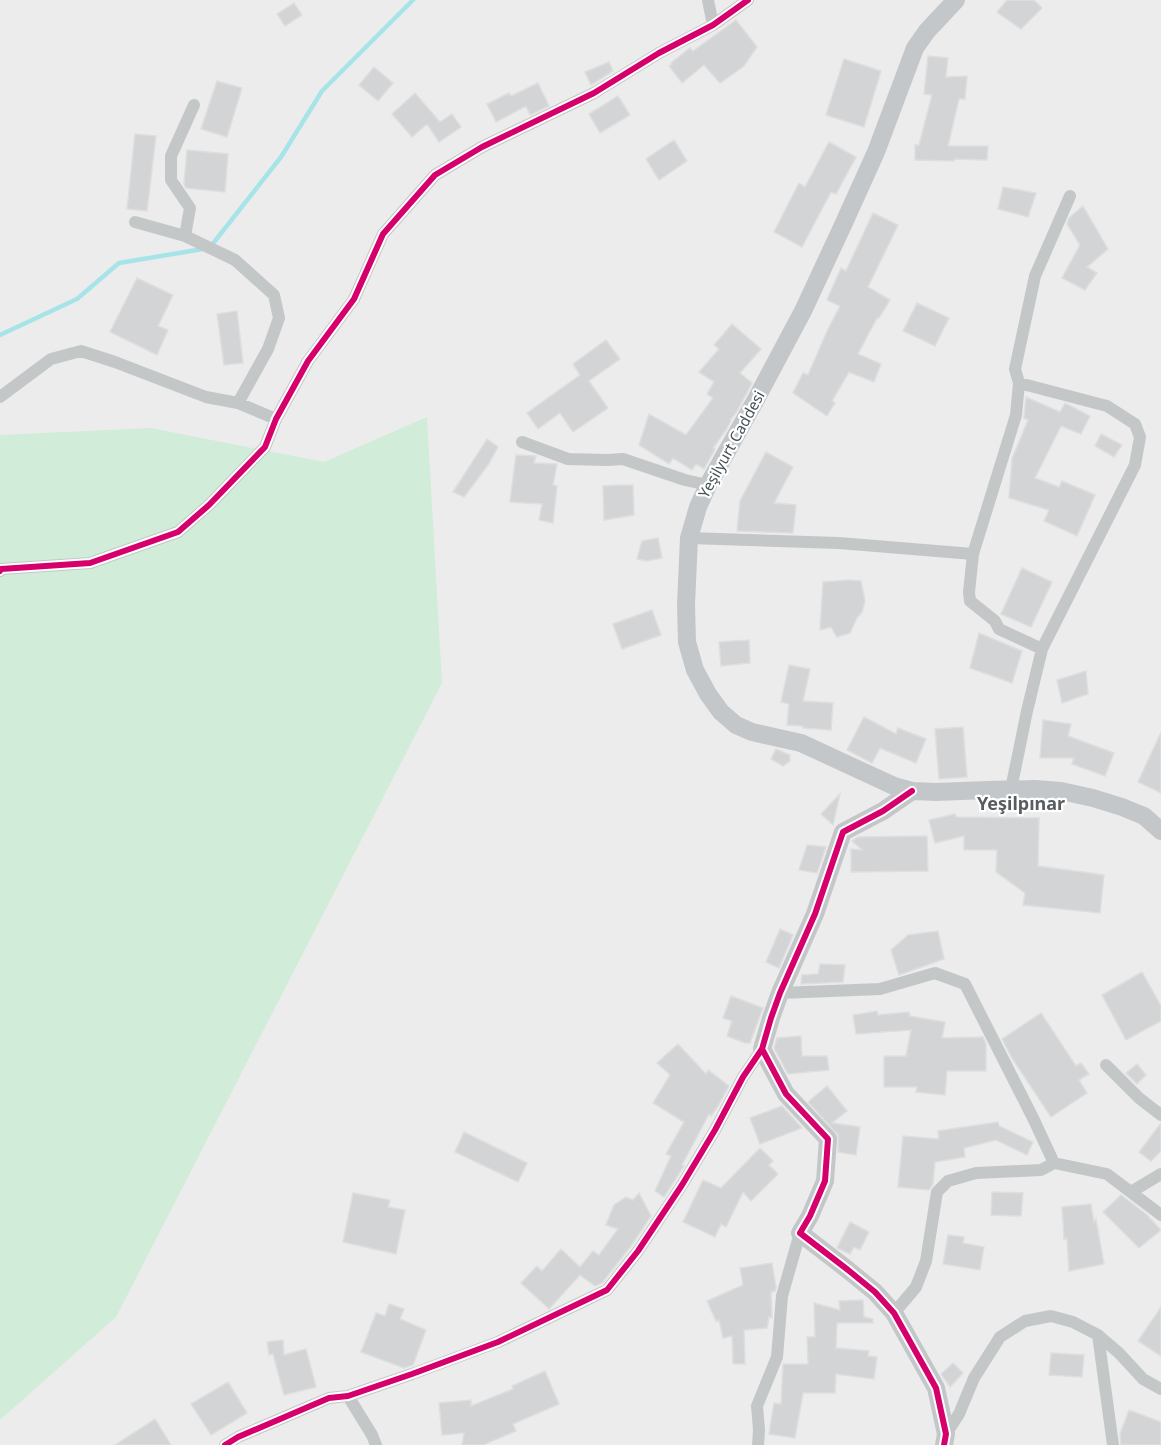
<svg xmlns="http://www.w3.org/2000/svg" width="1161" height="1445" viewBox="0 0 1161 1445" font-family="'Noto Sans',sans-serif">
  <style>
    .green { fill: #d1ecd8 }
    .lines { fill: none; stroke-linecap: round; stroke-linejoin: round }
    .stream { stroke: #a7e4e8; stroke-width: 4.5 }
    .building { fill: #d3d4d5; stroke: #dededf; stroke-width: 1.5 }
    .street { stroke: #c4c7c8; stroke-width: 12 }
    .secondary { stroke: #c4c7ca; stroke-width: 18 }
    .cycleway-casing { stroke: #fff; stroke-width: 10 }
    .cycleway { stroke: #d6006c; stroke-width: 6 }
    .labels { text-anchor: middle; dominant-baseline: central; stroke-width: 4.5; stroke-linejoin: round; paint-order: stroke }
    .street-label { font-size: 15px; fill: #455158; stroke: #fff }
    .quarter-label { font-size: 18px; font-weight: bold; fill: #595d60; stroke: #fff }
  </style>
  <rect width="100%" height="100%" fill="#edecec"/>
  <path class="green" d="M 427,417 L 442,683 L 116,1317 L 0,1420 L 0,435 L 151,428 L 324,462 Z"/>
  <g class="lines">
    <path class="stream" d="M 211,246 L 281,157 L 322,91 L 413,0
      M 0,335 L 77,299 L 119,263 L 203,249"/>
  </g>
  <path class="building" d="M 1007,0 L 1034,0 L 1042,8 L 1021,29 L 997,12 Z
    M 294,3 L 302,15 L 285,26 L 277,14 Z
    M 736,20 L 757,47 L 744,66 L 720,83 L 704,65 L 682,83 L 669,66 L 672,64 L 671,63 L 690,48 L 693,51 Z
    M 928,56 L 948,58 L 946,77 L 967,76 L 965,99 L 959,99 L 948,146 L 988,146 L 987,160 L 954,159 L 954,161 L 915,160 L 915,145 L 919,145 L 932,95 L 924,94 Z
    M 844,59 L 881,71 L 864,127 L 826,115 Z
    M 609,62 L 613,71 L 591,85 L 585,72 Z
    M 374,67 L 393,83 L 378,101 L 359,85 Z
    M 217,81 L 242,88 L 227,137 L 201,129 Z
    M 538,83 L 549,106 L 530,115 L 526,106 L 496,122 L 487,104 L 509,93 L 511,96 Z
    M 415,93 L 440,122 L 452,114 L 461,127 L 439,142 L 427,124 L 412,137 L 392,114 Z
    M 618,96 L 630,115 L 600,133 L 589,114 Z
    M 135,134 L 156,136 L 147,211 L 127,209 Z
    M 674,140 L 687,161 L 659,180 L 646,159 Z
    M 829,142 L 856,157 L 836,194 L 831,192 L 802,247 L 774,232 L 799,183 L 805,187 Z
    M 187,150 L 228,154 L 225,192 L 186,188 L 184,184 Z
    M 1003,187 L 1036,193 L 1028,217 L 998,209 Z
    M 1083,206 L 1108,249 L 1087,267 L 1097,273 L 1085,290 L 1062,278 L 1080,245 L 1067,224 L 1069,218 Z
    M 873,213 L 898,225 L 868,287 L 890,300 L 879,318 L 877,318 L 858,354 L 881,364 L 874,382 L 849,372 L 832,401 L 835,403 L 827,416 L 793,393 L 803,373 L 808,375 L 828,329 L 840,306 L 827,300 L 841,268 L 846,271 Z
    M 137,278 L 173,295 L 158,326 L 168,330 L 157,355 L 110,332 Z
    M 917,303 L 949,318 L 935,346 L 903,331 Z
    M 237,311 L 243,363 L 224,365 L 217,314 Z
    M 732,324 L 761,349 L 740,373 L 752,383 L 736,413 L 730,420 L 731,421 L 726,430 L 713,448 L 715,449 L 704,469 L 696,464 L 692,470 L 673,458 L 669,464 L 639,445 L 649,414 L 686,435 L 713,398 L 707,394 L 714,382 L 699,372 L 719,349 L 714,345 Z
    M 606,340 L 620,359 L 589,381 L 608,408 L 573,432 L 560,413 L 538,429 L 527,413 L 580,375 L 573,364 Z
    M 1026,397 L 1060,412 L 1065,403 L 1090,416 L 1081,434 L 1061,426 L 1035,478 L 1059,487 L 1062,481 L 1095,495 L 1077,536 L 1044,521 L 1049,510 L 1009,498 L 1012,459 L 1028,420 L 1024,418 Z
    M 1101,434 L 1122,445 L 1114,457 L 1095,446 Z
    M 487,439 L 498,447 L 488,465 L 464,497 L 453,492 Z
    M 766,452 L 793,467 L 774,503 L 796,505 L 793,533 L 737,531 L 740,501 Z
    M 516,455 L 536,456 L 534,463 L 557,464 L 553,485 L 557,486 L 553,523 L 539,520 L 542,504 L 510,502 Z
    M 621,485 L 633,485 L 634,515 L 604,520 L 603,486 Z
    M 658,538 L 662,558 L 647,561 L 637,559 L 642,541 Z
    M 1022,568 L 1052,582 L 1031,627 L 1001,614 Z
    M 849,580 L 861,581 L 865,601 L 862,612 L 857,618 L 850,633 L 837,637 L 831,627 L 820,630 L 823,582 Z
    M 652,610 L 661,635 L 622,649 L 613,624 Z
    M 979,633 L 1022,651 L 1012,683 L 970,668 Z
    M 749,640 L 750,663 L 721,666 L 719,642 Z
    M 789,665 L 810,669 L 803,701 L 833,703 L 831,730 L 803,728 L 803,726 L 787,725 L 789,704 L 781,702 Z
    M 1086,671 L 1088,694 L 1062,703 L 1057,680 Z
    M 864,717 L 896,734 L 898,728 L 926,739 L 916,763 L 880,748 L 872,763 L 847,750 Z
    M 1043,720 L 1071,724 L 1068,736 L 1114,753 L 1105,776 L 1072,764 L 1074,758 L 1040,758 Z
    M 963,727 L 967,777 L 939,779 L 935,729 Z
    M 1161,732 L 1161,793 L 1138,782 Z
    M 776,749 L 790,755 L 790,761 L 783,766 L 771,759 Z
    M 840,794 L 833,825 L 821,814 Z
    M 955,814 L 956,817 L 1039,818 L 1038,866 L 1104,875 L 1100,913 L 1023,905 L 1025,893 L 996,872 L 997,850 L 964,850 L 964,836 L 935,843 L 929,820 Z
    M 927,836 L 928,871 L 851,872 L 851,849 L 862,850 L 852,841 L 858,837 Z
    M 807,845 L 826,847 L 817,873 L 799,870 Z
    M 780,929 L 793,935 L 779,968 L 766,962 Z
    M 938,931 L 944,959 L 899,975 L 891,950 L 908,935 Z
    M 820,964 L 845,965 L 843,982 L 801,984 L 802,975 L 818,974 Z
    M 1142,972 L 1161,1006 L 1161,1021 L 1126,1040 L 1102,995 Z
    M 731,996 L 763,1008 L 750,1043 L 745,1043 L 727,1036 L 732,1021 L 723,1018 Z
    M 877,1011 L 878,1015 L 909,1012 L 910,1016 L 945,1022 L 942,1038 L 983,1037 L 986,1044 L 986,1071 L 947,1071 L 945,1095 L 916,1092 L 917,1087 L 884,1087 L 884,1056 L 906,1056 L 911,1030 L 856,1034 L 853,1015 Z
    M 1041,1013 L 1076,1066 L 1081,1063 L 1089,1074 L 1079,1080 L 1087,1093 L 1051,1117 L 1012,1058 L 1002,1039 Z
    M 801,1036 L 802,1056 L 827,1056 L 829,1070 L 788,1074 L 774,1048 L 777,1038 Z
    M 678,1044 L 706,1074 L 708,1070 L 729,1086 L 718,1106 L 711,1116 L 709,1114 L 682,1165 L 684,1166 L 664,1197 L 655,1191 L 671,1156 L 666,1154 L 684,1122 L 653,1103 L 670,1075 L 657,1063 Z
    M 1137,1064 L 1146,1075 L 1137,1084 L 1126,1073 Z
    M 827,1086 L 847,1111 L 832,1123 L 860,1127 L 856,1155 L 838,1152 L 838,1135 L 808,1102 Z
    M 782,1106 L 802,1128 L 760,1144 L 750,1118 Z
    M 998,1122 L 999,1126 L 1033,1142 L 1027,1155 L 996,1140 L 964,1148 L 965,1157 L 935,1162 L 933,1184 L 929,1190 L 898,1187 L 903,1136 L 939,1139 L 938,1131 Z
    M 1161,1123 L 1161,1151 L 1151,1161 L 1139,1152 Z
    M 464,1132 L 527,1163 L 518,1182 L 455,1152 Z
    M 760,1148 L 773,1161 L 769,1165 L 778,1174 L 751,1201 L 743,1192 L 726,1227 L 721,1224 L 715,1237 L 683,1222 L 703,1180 L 721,1188 Z
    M 992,1192 L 1023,1193 L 1021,1216 L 991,1215 Z
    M 353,1193 L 390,1200 L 388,1207 L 405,1210 L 396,1254 L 343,1242 Z
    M 639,1193 L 651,1216 L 631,1246 L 602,1283 L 595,1286 L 580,1275 L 549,1309 L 521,1283 L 537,1266 L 542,1271 L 561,1249 L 580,1267 L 593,1251 L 599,1255 L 618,1229 L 606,1225 L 614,1205 L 626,1197 L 633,1200 Z
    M 1121,1195 L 1146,1214 L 1161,1230 L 1139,1248 L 1103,1212 Z
    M 1091,1204 L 1094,1222 L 1096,1219 L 1104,1264 L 1069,1271 L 1067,1238 L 1064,1239 L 1062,1207 Z
    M 850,1222 L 869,1232 L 860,1250 L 854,1247 L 850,1254 L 837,1248 Z
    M 948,1235 L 964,1237 L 963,1243 L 984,1247 L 980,1270 L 943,1264 Z
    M 772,1263 L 776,1287 L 775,1291 L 771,1292 L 772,1318 L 769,1317 L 767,1328 L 744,1330 L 745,1364 L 733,1364 L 732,1336 L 723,1338 L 719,1320 L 716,1321 L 707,1301 L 743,1285 L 740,1268 Z
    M 863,1300 L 864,1317 L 873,1319 L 873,1323 L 837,1323 L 836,1348 L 869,1351 L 868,1356 L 877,1357 L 874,1379 L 836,1374 L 835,1393 L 803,1393 L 795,1438 L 769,1434 L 774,1403 L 781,1404 L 783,1364 L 808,1364 L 807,1337 L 815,1337 L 814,1303 L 840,1310 L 839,1301 Z
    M 389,1304 L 404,1309 L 400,1319 L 426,1330 L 413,1365 L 404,1368 L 361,1352 L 376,1313 L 385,1316 Z
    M 1161,1307 L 1161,1356 L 1138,1341 Z
    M 283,1340 L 284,1355 L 306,1349 L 316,1387 L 284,1395 L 273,1354 L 269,1355 L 267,1342 Z
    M 1051,1353 L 1084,1355 L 1082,1377 L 1049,1375 Z
    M 953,1363 L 963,1373 L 950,1387 L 941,1374 Z
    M 545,1371 L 559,1404 L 513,1424 L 516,1431 L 483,1445 L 462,1445 L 464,1433 L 442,1435 L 439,1403 L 471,1400 L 471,1406 L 513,1389 L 512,1386 Z
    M 228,1382 L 247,1413 L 211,1435 L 191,1404 Z
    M 1129,1410 L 1161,1422 L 1161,1445 L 1121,1445 L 1120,1434 Z
    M 155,1419 L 171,1445 L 115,1445 Z"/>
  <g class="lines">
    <path class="street" d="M 708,0 L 713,25
      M 135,222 L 185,236 L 235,260 L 274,295 L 279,318 L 268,349 L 238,403
      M 185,236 L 190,208 L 171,180 L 171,156 L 194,105
      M 0,397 L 51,359 L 81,351 L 115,362 L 206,397 L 238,403 L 276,419
      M 522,442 L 568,459 L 607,460 L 623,459 L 685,480 L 708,485
      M 689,538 L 839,543 L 973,554
      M 0,571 L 1,569 L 90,563 L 178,532 L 209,505 L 265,447 L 276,419 L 308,361 L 354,299 L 383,234 L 435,175 L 482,147 L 594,93 L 659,53 L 713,25 L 748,0
      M 1042,649 L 999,629 L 995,621 L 970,601 L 969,592 L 973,554 L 1016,415 L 1019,383 L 1015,369 L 1035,276 L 1070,196
      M 1011,789 L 1027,711 L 1042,649 L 1135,465 L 1140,437 L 1135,424 L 1107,406 L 1019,383
      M 780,993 L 880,989 L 935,973 L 965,984 L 1033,1118 L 1054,1163 L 1041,1170 L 976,1173 L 948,1181 L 937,1192 L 926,1261 L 916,1287 L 894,1313
      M 1106,1065 L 1139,1098 L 1161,1115
      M 1054,1163 L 1107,1174 L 1161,1215
      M 1131,1192 L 1161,1174
      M 1098,1335 L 1113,1445
      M 348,1396 L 372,1435 L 376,1445
      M 946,1434 L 959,1414 L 974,1378 L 1000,1337 L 1025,1321 L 1051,1316 L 1073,1322 L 1098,1335 L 1119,1353 L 1143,1379 L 1161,1389
      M 225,1445 L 238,1437 L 329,1398 L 348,1396 L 412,1374 L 498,1342 L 607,1290 L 638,1251 L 682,1185 L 715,1130 L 743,1077 L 762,1049
      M 758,1445 L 759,1430 L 757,1406 L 777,1357 L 782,1296 L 800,1233"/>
    <path class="secondary" d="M 956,0 L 927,31 L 915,48 L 876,152 L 843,225 L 803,311 L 754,403 L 708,485 L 698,507 L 689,538 L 686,605 L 687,642 L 695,670 L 708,694 L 721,712 L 736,725 L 752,732 L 801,743 L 894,786 L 912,791 L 936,792 L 988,790 L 1035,789 L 1061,791 L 1093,798 L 1122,807 L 1144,816 L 1161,831
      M 912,791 L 883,811 L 843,832 L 815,914 L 780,993 L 771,1018 L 762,1049 L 786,1094 L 828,1139 L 825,1181 L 810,1216 L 800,1233 L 848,1270 L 875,1292 L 894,1313 L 936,1388 L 946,1434 L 944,1445"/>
    <defs>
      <path id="cycleway" d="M 0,571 L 1,569 L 90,563 L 178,532 L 209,505 L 265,447 L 276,419 L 308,361 L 354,299 L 383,234 L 435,175 L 482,147 L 594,93 L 659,53 L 713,25 L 748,0
        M 912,791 L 883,811 L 843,832 L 815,914 L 780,993 L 771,1018 L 762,1049 L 786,1094 L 828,1139 L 825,1181 L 810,1216 L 800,1233 L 848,1270 L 875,1292 L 894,1313 L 936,1388 L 946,1434 L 944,1445
        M 225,1445 L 238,1437 L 329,1398 L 348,1396 L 412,1374 L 498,1342 L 607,1290 L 638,1251 L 682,1185 L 715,1130 L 743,1077 L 762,1049"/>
    </defs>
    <use href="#cycleway" class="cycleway-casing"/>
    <use href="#cycleway" class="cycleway"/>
  </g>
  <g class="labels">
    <g class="street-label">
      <text transform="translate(731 444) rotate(-61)">Yeşilyurt Caddesi</text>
    </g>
    <g class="quarter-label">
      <text x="1021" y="803">Yeşilpınar</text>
    </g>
  </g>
</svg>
